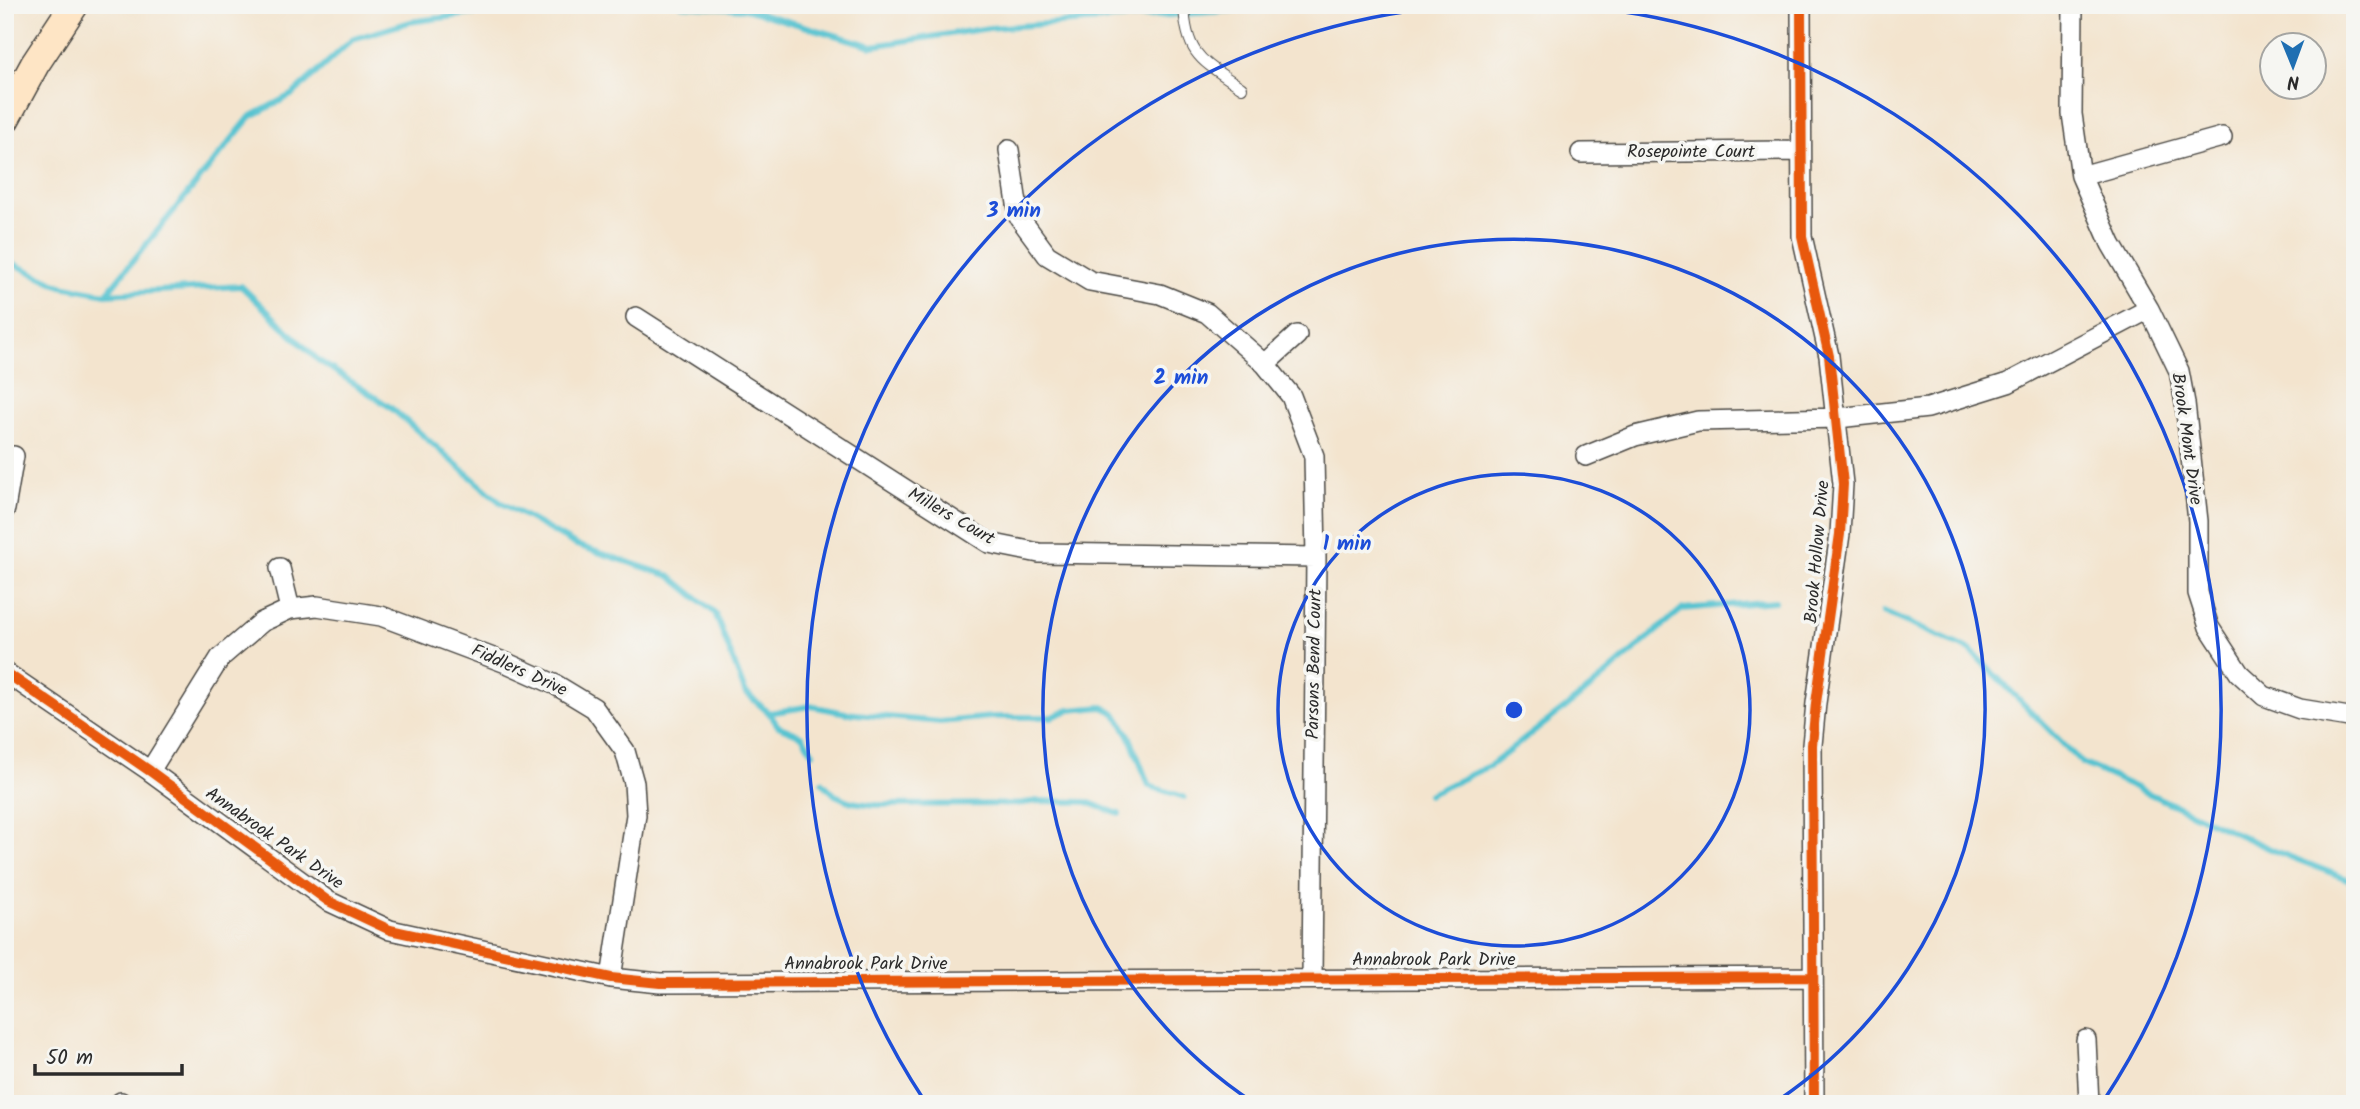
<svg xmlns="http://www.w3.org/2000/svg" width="2360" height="1109" viewBox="0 0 2360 1109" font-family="Kalam,sans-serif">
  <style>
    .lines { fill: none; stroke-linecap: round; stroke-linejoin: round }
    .stream { stroke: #57c3d0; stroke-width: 6 }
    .service-casing { stroke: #494743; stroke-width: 12 }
    .minor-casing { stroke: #494743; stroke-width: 22 }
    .secondary-casing { stroke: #494743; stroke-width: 31 }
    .service { stroke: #fff; stroke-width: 10 }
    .minor { stroke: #fff; stroke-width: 19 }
    .secondary { stroke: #fee5c5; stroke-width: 28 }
    .cycleway-casing { stroke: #f6f6f2; stroke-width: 15 }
    .cycleway { stroke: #e8590c; stroke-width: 10 }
    .ring { fill: none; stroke: #1d4ed8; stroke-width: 3.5 }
    .labels { text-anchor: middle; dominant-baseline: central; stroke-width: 7; stroke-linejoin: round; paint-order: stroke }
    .street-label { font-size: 18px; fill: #2b2b2b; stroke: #f6f6f2 }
    .centre { fill: #1d4ed8; stroke: #f6f6f2; stroke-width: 3.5 }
    .ring-label { font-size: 21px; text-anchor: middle; font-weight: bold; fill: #1d4ed8; stroke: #f6f6f2; stroke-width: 7; stroke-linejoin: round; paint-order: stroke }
  </style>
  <rect width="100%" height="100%" fill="#f6f6f2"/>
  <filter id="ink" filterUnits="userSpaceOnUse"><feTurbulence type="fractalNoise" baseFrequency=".0143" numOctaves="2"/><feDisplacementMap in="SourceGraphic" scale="14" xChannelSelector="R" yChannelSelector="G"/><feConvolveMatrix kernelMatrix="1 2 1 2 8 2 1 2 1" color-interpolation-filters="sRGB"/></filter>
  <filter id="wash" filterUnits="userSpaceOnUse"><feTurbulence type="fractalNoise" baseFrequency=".00686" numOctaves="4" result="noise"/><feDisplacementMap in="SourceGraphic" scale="28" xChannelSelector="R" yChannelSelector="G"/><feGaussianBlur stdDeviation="1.57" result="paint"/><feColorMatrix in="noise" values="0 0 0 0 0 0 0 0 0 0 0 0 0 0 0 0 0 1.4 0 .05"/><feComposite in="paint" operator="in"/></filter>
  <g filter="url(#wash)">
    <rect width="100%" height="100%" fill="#f3e4ce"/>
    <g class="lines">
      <path class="stream" d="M 682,5 L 746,9 L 872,46 L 989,28 L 1303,5
        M 5,260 L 61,286 L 106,294 L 241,286 L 318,360 L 390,407 L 500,502 L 576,545 L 670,576 L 715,613 L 745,692 L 769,713 L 811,706 L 846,713 L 940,722 L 992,717 L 1052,717 L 1069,710 L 1103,707 L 1115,713 L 1129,735 L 1149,786 L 1184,797
        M 106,294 L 250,117 L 293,94 L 353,39 L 410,22 L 536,5
        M 1883,612 L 1970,650 L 2082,763 L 2275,851 L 2355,882
        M 769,713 L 778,726 L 802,736 L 813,753
        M 822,782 L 835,795 L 851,802 L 875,805 L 1017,804 L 1038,801 L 1087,802 L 1119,814
        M 1428,795 L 1491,765 L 1592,687 L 1682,609 L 1775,601"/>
    </g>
  </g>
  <g filter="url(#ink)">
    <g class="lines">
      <defs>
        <path id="service" d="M 1184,5 C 1186,57 1203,61 1242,88"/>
        <path id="minor" d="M 1801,5 L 1802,236 L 1829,356 L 1843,484 L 1840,534 L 1816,703 L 1812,745 L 1814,1104
          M 2073,5 L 2072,114 L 2081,176 L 2111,244 L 2149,309 L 2179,371 L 2185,403 L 2198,521 L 2198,593 L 2209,627 L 2239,673 L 2264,696 L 2300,709 L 2355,718
          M 1009,150 L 1019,217 L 1047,255 L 1090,281 L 1160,294 L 1207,313 L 1265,364 L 1291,396 L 1314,456 L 1316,557 L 1312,978
          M 1581,153 L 1800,151
          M 2081,176 L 2222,137
          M 636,317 L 989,543 L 1039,553 L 1316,557
          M 1265,364 L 1297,335
          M 1586,456 L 1635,436 L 1698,421 L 1838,418 L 1928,408 L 2008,383 L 2149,309
          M 5,509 L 14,456
          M 280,568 L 290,609
          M 5,672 L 150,771 L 328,901 L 390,930 L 611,978 L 660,983 L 1813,977
          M 150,771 L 220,658 L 262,622 L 290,609 L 317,606 L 381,616 L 509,664 L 556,685 L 594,708 L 625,751 L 634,783 L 636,815 L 611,978
          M 2086,1040 L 2089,1104
          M 120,1104 L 121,1102"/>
        <path id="secondary" d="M 5,119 L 35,64 L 74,5"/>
      </defs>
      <use href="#service" class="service-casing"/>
      <use href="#minor" class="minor-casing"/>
      <use href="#secondary" class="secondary-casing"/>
      <use href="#service" class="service"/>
      <use href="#minor" class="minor"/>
      <use href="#secondary" class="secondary"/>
      <defs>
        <path id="cycleway" d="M 1801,5 L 1802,236 L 1829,356 L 1843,484 L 1840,534 L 1816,703 L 1812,745 L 1814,1104
          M 5,672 L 150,771 L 328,901 L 390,930 L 611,978 L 660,983 L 1813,977"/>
      </defs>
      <use href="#cycleway" class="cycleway-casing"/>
      <use href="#cycleway" class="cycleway"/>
    </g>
  </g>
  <g class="ring">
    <circle cx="1514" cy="710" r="236"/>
    <path d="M1254 1103A471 471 0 1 1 1774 1103"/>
    <path d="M924 1100A707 707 0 0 1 1452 6M1576 6A707 707 0 0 1 2104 1100"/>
  </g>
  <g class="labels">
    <g class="street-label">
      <text x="1691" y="152">Rosepointe Court</text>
      <text transform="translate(2186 439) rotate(82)">Brook Mont Drive</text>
      <text transform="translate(951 517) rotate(30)">Millers Court</text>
      <text transform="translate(1818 552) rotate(-85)">Brook Hollow Drive</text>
      <text transform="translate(1315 664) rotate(-89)">Parsons Bend Court</text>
      <text transform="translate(519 671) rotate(24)">Fiddlers Drive</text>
      <text transform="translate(274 839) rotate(35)">Annabrook Park Drive</text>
      <text x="1434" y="960">Annabrook Park Drive</text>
      <text x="866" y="964">Annabrook Park Drive</text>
    </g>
  </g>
  <circle cx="1514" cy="710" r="10" class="centre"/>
  <g class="ring-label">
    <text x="1014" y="217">3 min</text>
    <text x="1181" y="384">2 min</text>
    <text x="1347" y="550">1 min</text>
  </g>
  <rect width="2360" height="1109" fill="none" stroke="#f6f6f2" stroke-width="28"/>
  <g transform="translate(2293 66) rotate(179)"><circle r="33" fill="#f6f6f2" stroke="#a5a5a2" stroke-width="2"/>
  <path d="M0-5L12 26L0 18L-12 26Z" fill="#1f6fb2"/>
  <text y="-10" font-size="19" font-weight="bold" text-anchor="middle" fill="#2b2b2b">N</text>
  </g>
  <path d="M35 1064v10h147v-10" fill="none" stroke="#2b2b2b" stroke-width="3.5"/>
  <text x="46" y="1064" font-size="21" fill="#2b2b2b" stroke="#f6f6f2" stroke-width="5" paint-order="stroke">50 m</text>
</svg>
